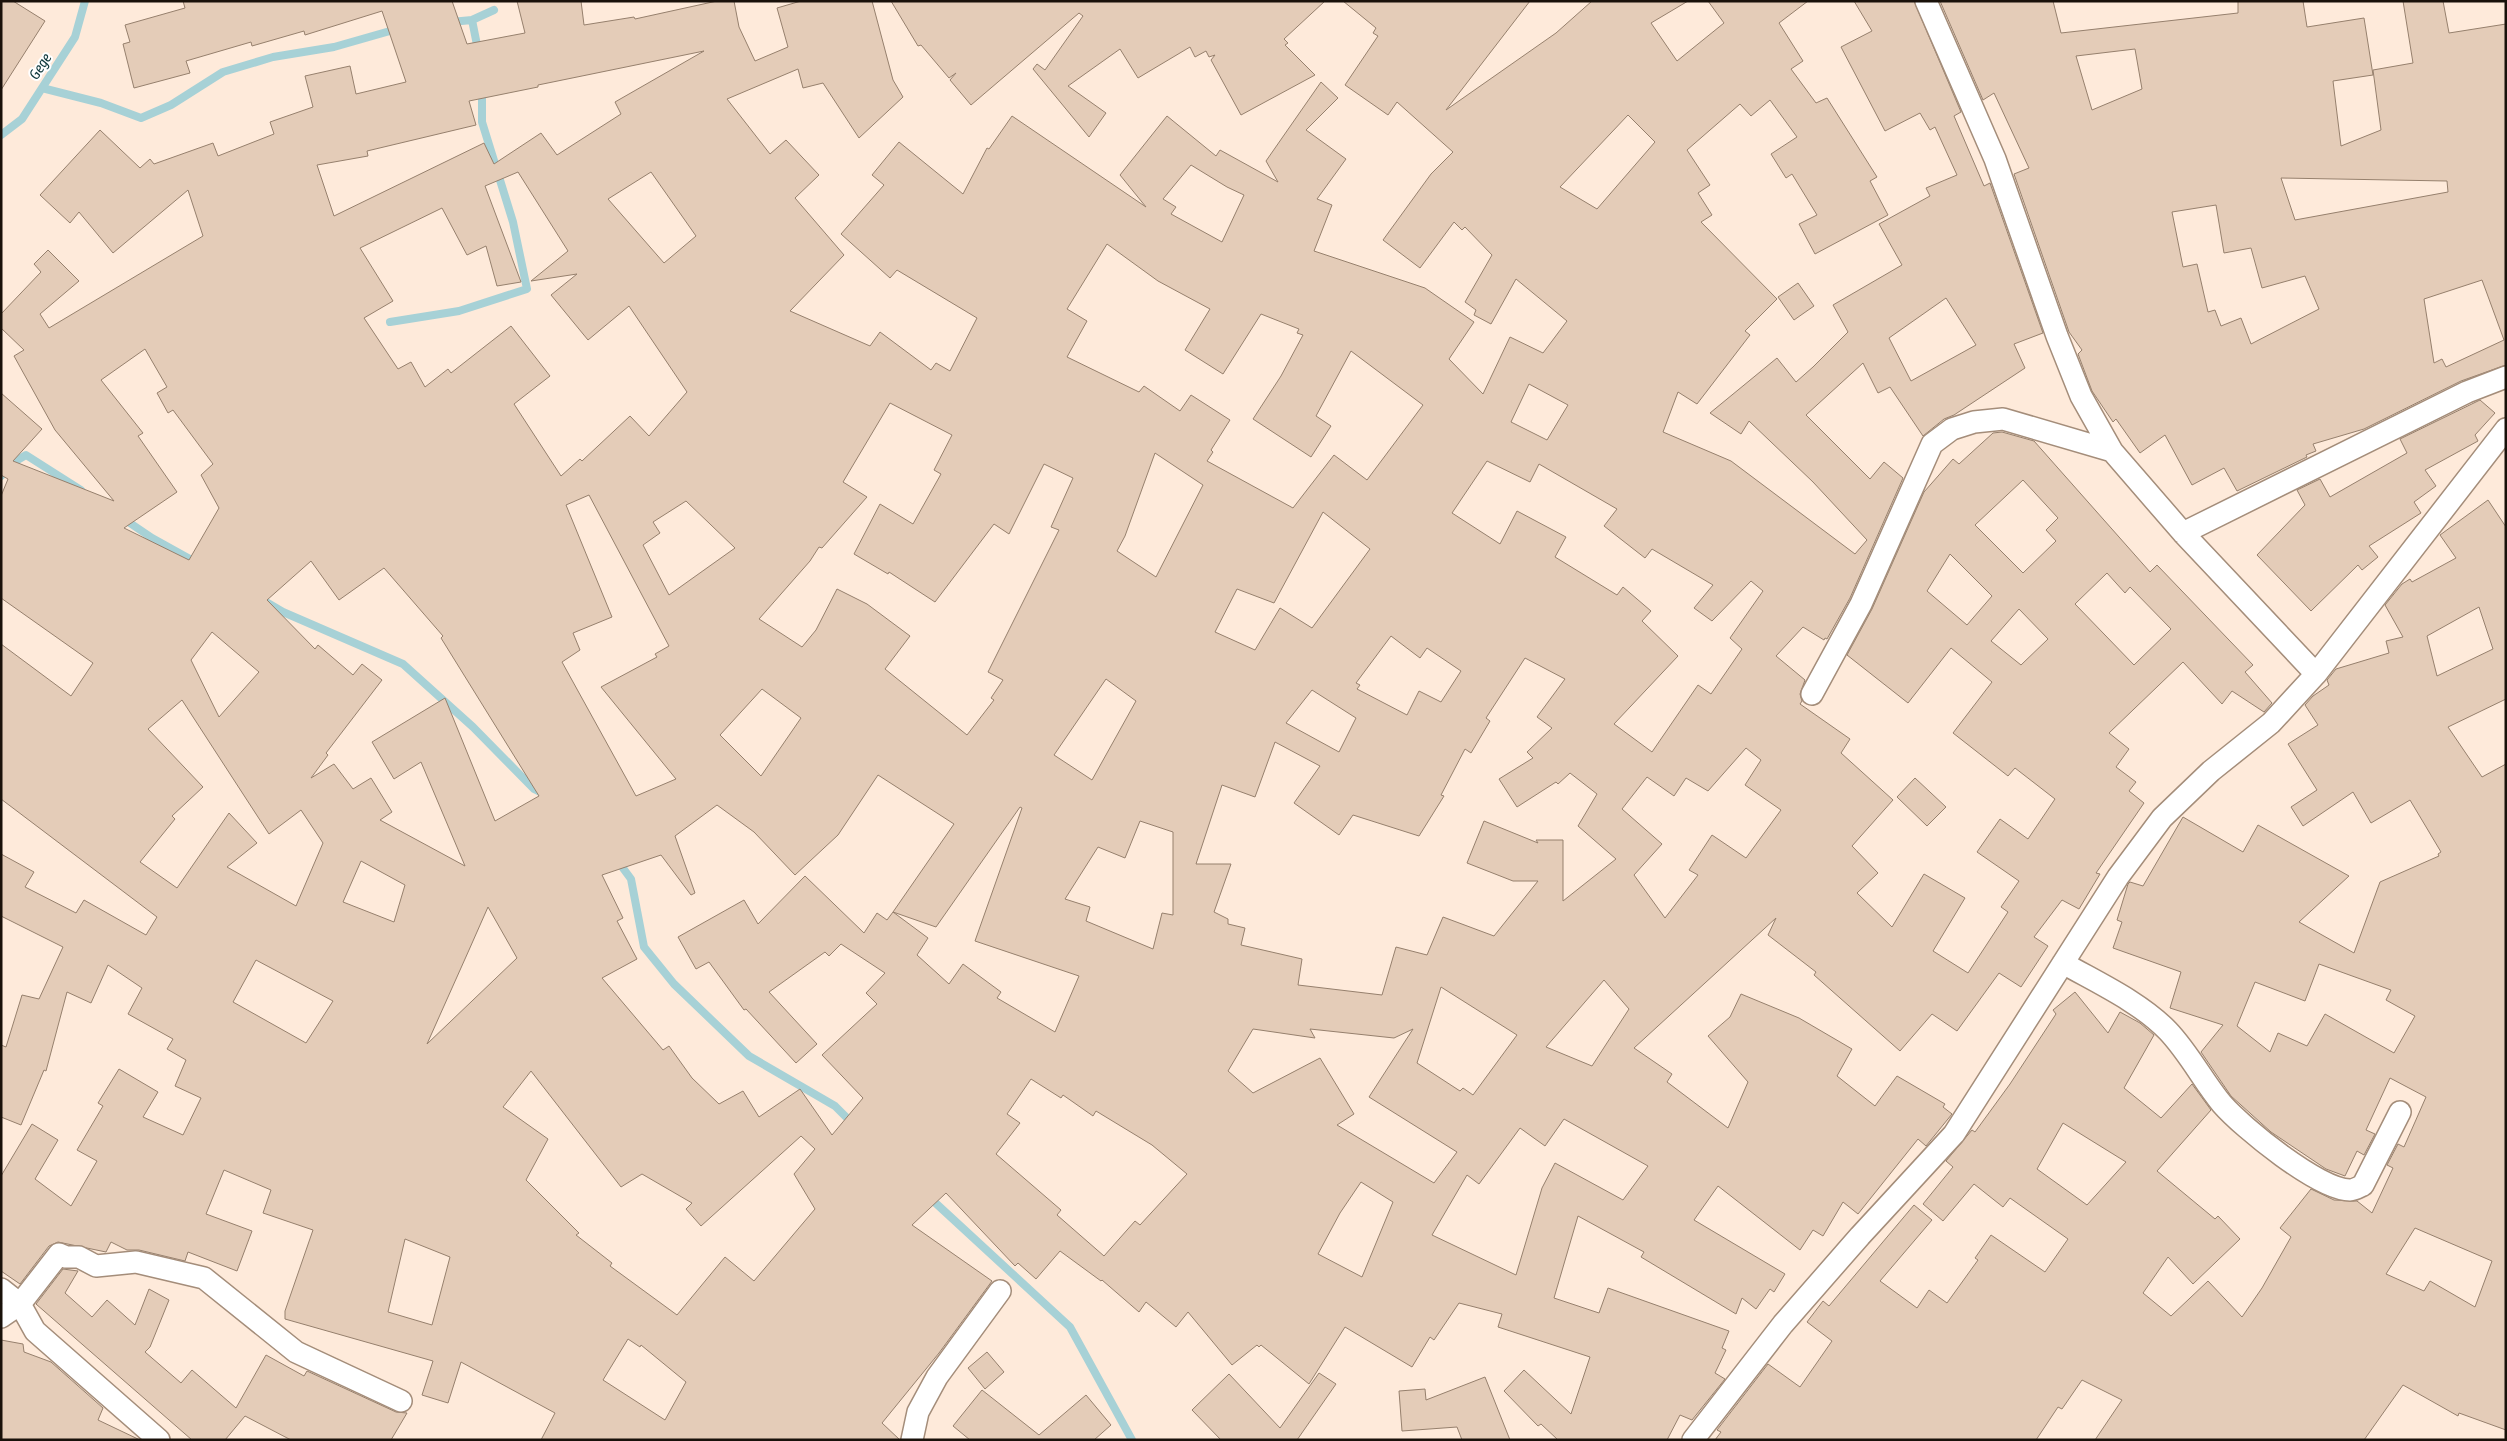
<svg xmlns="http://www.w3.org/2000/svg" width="2507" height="1441" viewBox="0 0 2507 1441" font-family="'Asap Condensed',sans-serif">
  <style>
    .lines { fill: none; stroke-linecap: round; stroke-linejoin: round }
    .stream { stroke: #a7d1d6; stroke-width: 8 }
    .building { fill: #e4ccb8; stroke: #96806d; fill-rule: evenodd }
    .street-casing { stroke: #a48d7a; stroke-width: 24 }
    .street { stroke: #fff; stroke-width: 21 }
    .labels { text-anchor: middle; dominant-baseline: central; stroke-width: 4; stroke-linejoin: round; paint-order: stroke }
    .water-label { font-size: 15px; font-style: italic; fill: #0f383c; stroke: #fff }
  </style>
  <rect width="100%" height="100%" fill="#feeada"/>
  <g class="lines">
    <path class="stream" d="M 472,20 L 478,50
      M 451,22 L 472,20 L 494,10
      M 42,88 L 101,103 L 141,118 L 171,105 L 223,72 L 273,57 L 334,47 L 397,29
      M 1,135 L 22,119 L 75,37 L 85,1
      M 390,322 L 459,311 L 527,289 L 513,222 L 482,122 L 482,89
      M 1,476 L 14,462 L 26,455 L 81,490
      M 124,519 L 152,538 L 197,563
      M 266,602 L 283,612 L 403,664 L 473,727 L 534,789 L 542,793
      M 617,860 L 631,879 L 644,947 L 674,984 L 749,1056 L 835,1106 L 854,1125
      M 929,1197 L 1070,1327 L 1132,1440"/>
  </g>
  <path class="building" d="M 1,1 L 13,1 L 45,21 L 1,90 Z
    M 183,1 L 452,1 L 467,44 L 525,33 L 517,1 L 581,1 L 584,25 L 634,17 L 635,19 L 717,1 L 734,1 L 739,27 L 755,61 L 788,47 L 777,8 L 801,1 L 872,1 L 893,80 L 903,97 L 859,138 L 823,83 L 803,88 L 798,69 L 727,99 L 770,154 L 786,140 L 819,175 L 795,198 L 844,255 L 790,311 L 870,346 L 880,332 L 931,370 L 936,363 L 950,371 L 977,318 L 897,270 L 890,278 L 841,234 L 884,185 L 872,175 L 899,142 L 963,194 L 987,148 L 989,149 L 1012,116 L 1146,207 L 1120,175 L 1167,116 L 1216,156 L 1220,150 L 1278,182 L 1266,161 L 1321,82 L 1338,98 L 1306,130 L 1346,159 L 1317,199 L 1332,205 L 1314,251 L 1425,288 L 1474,322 L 1449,359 L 1483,394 L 1510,337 L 1543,353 L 1567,321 L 1516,279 L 1491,324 L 1474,315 L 1476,310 L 1465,302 L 1492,255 L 1465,227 L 1462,230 L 1454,222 L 1420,268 L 1383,240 L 1431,174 L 1453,152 L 1397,102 L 1388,115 L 1345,85 L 1378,36 L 1373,33 L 1376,28 L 1343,1 L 1530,1 L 1446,110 L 1556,33 L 1592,1 L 1688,1 L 1651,23 L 1677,61 L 1724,23 L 1708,1 L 1808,1 L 1779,23 L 1803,61 L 1791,69 L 1816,103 L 1827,98 L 1877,177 L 1870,181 L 1888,215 L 1815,254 L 1799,224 L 1817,215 L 1792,174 L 1786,178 L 1771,154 L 1797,137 L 1770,100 L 1751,116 L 1740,104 L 1687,150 L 1710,185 L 1698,193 L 1712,215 L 1701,222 L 1777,299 L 1745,331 L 1750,335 L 1697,404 L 1678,392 L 1663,432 L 1731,461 L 1855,554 L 1867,540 L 1813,482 L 1749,421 L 1741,434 L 1710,413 L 1777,358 L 1796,382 L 1813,367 L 1848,332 L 1833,305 L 1902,265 L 1879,224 L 1930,196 L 1926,188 L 1957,175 L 1935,127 L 1930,130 L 1920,113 L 1885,131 L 1841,47 L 1872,31 L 1854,1 L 1914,1 L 1961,112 L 1954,116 L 1984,186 L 1990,183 L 2043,333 L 2014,344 L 2025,368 L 1954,415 L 1944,419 L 1923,436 L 1890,387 L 1878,393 L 1863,363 L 1806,415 L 1870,479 L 1884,462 L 1903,478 L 1850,598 L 1827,639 L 1825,638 L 1824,640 L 1803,627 L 1776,656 L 1805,680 L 1800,694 L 1802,701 L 1800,704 L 1850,739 L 1841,753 L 1893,800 L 1852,846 L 1878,873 L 1857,893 L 1892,927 L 1924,874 L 1965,898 L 1933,951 L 1968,973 L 2008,912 L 2001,907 L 2019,881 L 1977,852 L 2000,819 L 2028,839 L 2055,799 L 2015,768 L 2008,776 L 1953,733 L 1992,682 L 1951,648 L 1908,703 L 1847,655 L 1872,609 L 1924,492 L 1953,459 L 1959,464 L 1993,433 L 2002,432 L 2034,441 L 2150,572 L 2157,565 L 2253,665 L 2245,672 L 2272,703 L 2264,712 L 2232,691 L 2222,704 L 2183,662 L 2109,733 L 2129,749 L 2116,767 L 2136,782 L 2129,791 L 2144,803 L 2096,873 L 2100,874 L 2079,909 L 2062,900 L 2034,937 L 2048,946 L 2021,987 L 1999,973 L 1957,1031 L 1932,1014 L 1900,1051 L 1814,975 L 1816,972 L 1768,935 L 1776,918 L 1634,1048 L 1672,1074 L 1667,1082 L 1728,1128 L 1748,1082 L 1708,1036 L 1730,1017 L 1741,994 L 1799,1018 L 1852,1049 L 1837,1076 L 1875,1106 L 1897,1076 L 1945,1104 L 1943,1107 L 1952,1114 L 1926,1146 L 1918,1139 L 1858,1214 L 1843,1202 L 1823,1236 L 1813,1230 L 1800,1250 L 1718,1186 L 1694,1220 L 1785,1274 L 1774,1292 L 1770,1289 L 1756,1309 L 1742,1298 L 1736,1314 L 1641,1257 L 1644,1252 L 1578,1216 L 1554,1298 L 1599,1313 L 1608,1288 L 1729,1331 L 1722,1348 L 1726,1350 L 1715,1373 L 1725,1379 L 1692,1420 L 1680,1415 L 1667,1440 L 1558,1440 L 1541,1424 L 1538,1426 L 1504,1391 L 1524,1370 L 1571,1414 L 1590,1357 L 1498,1327 L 1502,1314 L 1459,1303 L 1434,1340 L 1430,1337 L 1412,1367 L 1345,1327 L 1309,1384 L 1261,1345 L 1259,1347 L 1257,1345 L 1232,1365 L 1188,1312 L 1176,1327 L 1146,1302 L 1139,1312 L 1102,1280 L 1101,1281 L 1060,1251 L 1036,1279 L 1018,1263 L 1015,1266 L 946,1193 L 912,1225 L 992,1281 L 939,1353 L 882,1423 L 900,1440 L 541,1440 L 555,1413 L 461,1362 L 448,1403 L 422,1395 L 433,1361 L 285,1319 L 285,1311 L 313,1230 L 263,1213 L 271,1190 L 224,1170 L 206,1214 L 252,1231 L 237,1271 L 188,1252 L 185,1261 L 139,1250 L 127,1250 L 111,1242 L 106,1252 L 58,1242 L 49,1246 L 20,1284 L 1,1271 L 1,1176 L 32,1124 L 58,1140 L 35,1179 L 71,1206 L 97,1161 L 77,1150 L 103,1106 L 98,1103 L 119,1069 L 158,1092 L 143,1117 L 183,1135 L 201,1098 L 175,1086 L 186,1060 L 167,1049 L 173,1039 L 128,1014 L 142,988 L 108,965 L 91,1003 L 67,992 L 46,1071 L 44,1070 L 21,1125 L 1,1117 L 1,1045 L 6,1047 L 22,995 L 39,999 L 63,947 L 1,916 L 1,854 L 34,872 L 25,887 L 76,913 L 84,900 L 146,935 L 157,917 L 1,799 L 1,644 L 71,696 L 93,663 L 1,598 L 1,496 L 8,479 L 1,475 L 1,393 L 42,429 L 13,461 L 114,501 L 55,430 L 14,356 L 24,350 L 1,328 L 1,314 L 41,272 L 34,264 L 48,250 L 79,281 L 40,314 L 49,328 L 203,236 L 188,190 L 113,253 L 79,212 L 70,223 L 40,195 L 100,130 L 140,168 L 150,159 L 154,164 L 213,143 L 218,156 L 274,134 L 270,122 L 313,107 L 305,76 L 350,66 L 356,94 L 406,82 L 382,11 L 305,35 L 304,31 L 252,46 L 251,42 L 186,61 L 190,73 L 134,88 L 123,44 L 130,42 L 125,25 L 185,8 ZM 704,51 L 615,102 L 621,114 L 557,155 L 541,133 L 494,164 L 484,143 L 334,216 L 317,165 L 368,156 L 367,151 L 476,125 L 469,101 L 538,87 L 538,85 ZM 1628,115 L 1655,142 L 1597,209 L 1560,187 ZM 1191,165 L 1227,187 L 1244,195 L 1222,242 L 1171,214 L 1176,207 L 1163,199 ZM 518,172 L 568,251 L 531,281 L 577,274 L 551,295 L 588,340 L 629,306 L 687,392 L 649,436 L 630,416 L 582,461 L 580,459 L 561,476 L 514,404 L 550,376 L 511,326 L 451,373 L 448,369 L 425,387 L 411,362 L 398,369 L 364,318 L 393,301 L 360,248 L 442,208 L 467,255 L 486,246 L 497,286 L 521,282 L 485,186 ZM 651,172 L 696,236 L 664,263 L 608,199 ZM 1107,244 L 1158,281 L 1210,309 L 1185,350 L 1223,374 L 1261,314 L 1299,329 L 1297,333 L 1303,335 L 1281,376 L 1253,419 L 1311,457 L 1331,426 L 1316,416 L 1351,351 L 1423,405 L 1367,480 L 1334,455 L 1293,508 L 1207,461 L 1213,452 L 1211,450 L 1230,420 L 1191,395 L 1180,411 L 1144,386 L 1139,392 L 1067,357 L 1087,321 L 1067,309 ZM 1946,298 L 1976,345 L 1911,381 L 1889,338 ZM 145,349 L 167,387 L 157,393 L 168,413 L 173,410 L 213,464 L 201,475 L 219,508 L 189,560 L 124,528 L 177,492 L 138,436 L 143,433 L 101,380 ZM 1529,384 L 1568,405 L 1547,440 L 1511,422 ZM 890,403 L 952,435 L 934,470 L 941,474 L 913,524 L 880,504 L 854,554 L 888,574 L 889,572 L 935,602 L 994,524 L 1009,534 L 1044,464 L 1073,478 L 1051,527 L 1059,530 L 988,672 L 1003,680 L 991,698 L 994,700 L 967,735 L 885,669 L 910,636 L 867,604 L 837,589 L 816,630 L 802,647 L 759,619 L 810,561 L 819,547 L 822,548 L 867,497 L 843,482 ZM 1155,453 L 1203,485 L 1156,577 L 1117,551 L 1125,536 ZM 1487,461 L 1530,482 L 1539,464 L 1617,509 L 1604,526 L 1645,558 L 1652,549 L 1713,585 L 1694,608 L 1712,621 L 1751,581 L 1763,591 L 1730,638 L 1742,649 L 1711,694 L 1698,685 L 1652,752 L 1614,724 L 1678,656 L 1642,621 L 1651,611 L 1623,587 L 1617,595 L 1555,557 L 1566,537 L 1517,511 L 1500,544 L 1452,513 ZM 2023,480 L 2058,518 L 2046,530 L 2056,541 L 2023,573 L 1975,525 ZM 589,495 L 669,646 L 655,654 L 657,657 L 601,687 L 676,779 L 636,796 L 562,662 L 580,650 L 573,633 L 612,617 L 566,505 ZM 686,501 L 735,548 L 669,595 L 643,545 L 660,533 L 653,522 ZM 1323,512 L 1370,549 L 1312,628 L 1280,608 L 1255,650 L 1215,632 L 1237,589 L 1274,603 ZM 1950,554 L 1992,596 L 1967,625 L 1927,591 ZM 311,561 L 339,600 L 384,568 L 443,636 L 441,638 L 539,796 L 495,821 L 445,698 L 372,742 L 394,779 L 421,762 L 465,866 L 380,820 L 392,812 L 371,778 L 353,789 L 334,764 L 311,778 L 328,755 L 326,753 L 382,680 L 362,664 L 353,675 L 318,645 L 315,649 L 267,600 ZM 2107,573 L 2125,593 L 2130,587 L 2171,629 L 2134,665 L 2075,604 ZM 2019,609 L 2048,639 L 2021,665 L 1991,641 ZM 212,632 L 259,672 L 219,717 L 191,660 ZM 1391,636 L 1420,658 L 1427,648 L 1461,671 L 1441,702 L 1419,691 L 1407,715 L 1357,689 L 1360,685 L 1356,683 ZM 1525,658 L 1565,679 L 1537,717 L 1552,728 L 1527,752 L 1533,758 L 1499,779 L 1517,807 L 1556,782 L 1558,784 L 1570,773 L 1597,794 L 1578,826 L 1616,859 L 1563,901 L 1563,840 L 1536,840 L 1538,843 L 1484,821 L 1467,863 L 1513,881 L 1538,881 L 1494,936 L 1443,917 L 1427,955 L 1396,947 L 1382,995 L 1298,985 L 1302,959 L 1241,945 L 1245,928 L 1228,924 L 1228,919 L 1214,912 L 1231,864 L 1196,864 L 1222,785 L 1255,797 L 1275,742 L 1320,766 L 1294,803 L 1339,835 L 1353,815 L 1419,836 L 1444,796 L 1441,795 L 1465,749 L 1471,753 L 1490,721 L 1486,718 ZM 1106,679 L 1136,701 L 1092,780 L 1054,755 ZM 762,689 L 801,718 L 761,776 L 720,735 ZM 1312,690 L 1356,718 L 1339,752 L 1286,723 ZM 182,700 L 269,834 L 301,810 L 323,843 L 296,906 L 227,867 L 257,843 L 229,813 L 177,888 L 140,862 L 175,819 L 172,816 L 203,787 L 148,729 ZM 1746,748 L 1761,760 L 1745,785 L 1781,810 L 1746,858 L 1712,835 L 1689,870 L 1698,875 L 1665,918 L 1634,875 L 1662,844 L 1622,809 L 1647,777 L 1674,796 L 1686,778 L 1708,791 ZM 878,775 L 954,824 L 893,912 L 936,927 L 1020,807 L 1022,808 L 975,941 L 1079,976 L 1055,1032 L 997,998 L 1001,992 L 963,964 L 949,984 L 917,955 L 928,938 L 893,912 L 887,920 L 877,913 L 864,933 L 805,876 L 758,924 L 744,900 L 678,937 L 696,969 L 709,962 L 744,1010 L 746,1009 L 796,1063 L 817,1044 L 769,992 L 825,952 L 829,956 L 841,944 L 885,973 L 866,993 L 877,1004 L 822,1055 L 863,1098 L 832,1135 L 800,1089 L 759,1117 L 743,1091 L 719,1104 L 692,1078 L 669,1046 L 663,1050 L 602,978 L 637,959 L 617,921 L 623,918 L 602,875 L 661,855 L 691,895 L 695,893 L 675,836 L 717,805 L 754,832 L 795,875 L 838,835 ZM 1140,821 L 1173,832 L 1173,915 L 1162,913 L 1153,949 L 1086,921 L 1090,907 L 1065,899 L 1098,847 L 1125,858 ZM 361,861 L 405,885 L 394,922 L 343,902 ZM 488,907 L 517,958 L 427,1044 L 469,950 ZM 256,960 L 333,1001 L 306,1043 L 233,1002 ZM 1604,980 L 1629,1009 L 1592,1066 L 1546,1047 ZM 1441,987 L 1517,1035 L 1473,1095 L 1463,1088 L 1460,1091 L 1417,1063 ZM 1253,1029 L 1315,1038 L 1310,1029 L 1394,1038 L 1413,1029 L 1369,1097 L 1457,1152 L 1434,1183 L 1337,1125 L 1354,1114 L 1320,1058 L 1253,1093 L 1228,1071 ZM 531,1071 L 621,1187 L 642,1174 L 692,1203 L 686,1209 L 701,1226 L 801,1136 L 815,1149 L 794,1174 L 815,1209 L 754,1281 L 725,1257 L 677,1315 L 610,1266 L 612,1263 L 576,1235 L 579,1233 L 526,1180 L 548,1139 L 503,1107 ZM 1031,1079 L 1061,1098 L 1063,1095 L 1093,1116 L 1096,1111 L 1152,1145 L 1187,1174 L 1140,1225 L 1135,1221 L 1104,1256 L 1057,1215 L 1061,1210 L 996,1154 L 1020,1123 L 1007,1114 ZM 1564,1119 L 1648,1166 L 1623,1200 L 1555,1163 L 1542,1188 L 1516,1275 L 1432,1235 L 1467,1175 L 1479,1184 L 1520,1128 L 1545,1146 ZM 1361,1182 L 1393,1202 L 1362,1277 L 1318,1254 L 1340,1213 ZM 405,1239 L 450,1257 L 432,1325 L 388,1312 ZM 628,1339 L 640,1347 L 641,1345 L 686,1382 L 665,1420 L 603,1380 Z
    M 891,1 L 1325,1 L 1284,39 L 1288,43 L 1285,45 L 1315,75 L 1241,115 L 1211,60 L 1215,55 L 1209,57 L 1206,51 L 1195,57 L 1190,47 L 1138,78 L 1120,49 L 1068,86 L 1106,113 L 1089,137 L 1033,69 L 1037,64 L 1045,70 L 1083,16 L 1079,13 L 971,105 L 950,80 L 956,73 L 949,78 L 921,45 L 918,46 Z
    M 1940,1 L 2053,1 L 2061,33 L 2238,13 L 2238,1 L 2303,1 L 2307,27 L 2364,18 L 2373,75 L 2333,81 L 2341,146 L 2381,130 L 2373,70 L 2413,63 L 2403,1 L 2443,1 L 2449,33 L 2506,24 L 2506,365 L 2461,381 L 2364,429 L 2313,444 L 2316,451 L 2306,455 L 2307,457 L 2237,491 L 2224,468 L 2192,485 L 2165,435 L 2140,453 L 2116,419 L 2113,422 L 2092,391 L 2078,354 L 2082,350 L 2069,332 L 2014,174 L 2029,168 L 1994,93 L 1983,100 ZM 2135,49 L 2142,89 L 2092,110 L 2076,56 ZM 2281,178 L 2447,181 L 2448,192 L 2295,220 ZM 2216,205 L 2224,253 L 2251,248 L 2262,288 L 2305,276 L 2319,309 L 2251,344 L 2241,318 L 2221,326 L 2215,310 L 2208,312 L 2197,264 L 2183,267 L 2172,212 ZM 2482,280 L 2504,340 L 2446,367 L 2442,359 L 2434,363 L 2424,299 Z
    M 1798,283 L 1814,306 L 1794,320 L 1778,297 Z
    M 2480,400 L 2495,413 L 2475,435 L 2478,441 L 2425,470 L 2436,486 L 2414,502 L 2421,513 L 2369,546 L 2378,557 L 2362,570 L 2358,565 L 2311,611 L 2257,555 L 2305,505 L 2297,490 L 2320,479 L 2330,497 L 2407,453 L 2400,439 Z
    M 2488,500 L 2506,527 L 2506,699 L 2448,727 L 2482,777 L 2506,764 L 2506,1430 L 2459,1413 L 2458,1416 L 2403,1385 L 2364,1440 L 2095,1440 L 2122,1400 L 2082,1380 L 2062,1409 L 2058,1407 L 2036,1440 L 1715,1440 L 1721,1432 L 1717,1430 L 1768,1364 L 1800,1387 L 1832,1341 L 1807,1322 L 1823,1301 L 1829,1306 L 1914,1205 L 1932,1220 L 1880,1281 L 1917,1308 L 1929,1290 L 1947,1303 L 1978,1260 L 1975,1258 L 1991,1235 L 2045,1272 L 2068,1239 L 2010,1198 L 2003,1207 L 1974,1184 L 1943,1221 L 1923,1204 L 1953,1167 L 1946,1161 L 1972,1130 L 1975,1132 L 2010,1084 L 2056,1014 L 2053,1010 L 2075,992 L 2108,1033 L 2120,1012 L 2140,1023 L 2154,1035 L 2124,1088 L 2161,1118 L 2192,1084 L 2211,1110 L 2157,1171 L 2215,1219 L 2218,1216 L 2240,1239 L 2193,1284 L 2168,1257 L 2143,1293 L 2171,1316 L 2208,1281 L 2242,1317 L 2262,1288 L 2291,1237 L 2280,1228 L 2311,1189 L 2334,1200 L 2357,1201 L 2372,1213 L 2393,1168 L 2387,1165 L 2398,1144 L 2404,1147 L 2426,1097 L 2390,1078 L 2366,1130 L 2375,1134 L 2364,1155 L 2357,1151 L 2345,1176 L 2326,1169 L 2271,1132 L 2231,1096 L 2201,1052 L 2223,1025 L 2170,1008 L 2181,972 L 2113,948 L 2122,922 L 2117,920 L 2128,884 L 2130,882 L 2143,886 L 2183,817 L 2243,852 L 2258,825 L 2349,876 L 2299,922 L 2354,953 L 2380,882 L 2439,856 L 2438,854 L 2441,852 L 2410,800 L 2371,823 L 2353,792 L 2303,826 L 2291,807 L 2317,790 L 2288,744 L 2318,725 L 2305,705 L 2313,696 L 2329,685 L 2327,680 L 2336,669 L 2389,653 L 2386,641 L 2403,637 L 2385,605 L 2402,584 L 2410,579 L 2412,582 L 2456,558 L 2440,535 ZM 2479,607 L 2493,649 L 2437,676 L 2427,636 ZM 2319,964 L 2391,990 L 2386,1000 L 2415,1016 L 2394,1053 L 2325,1014 L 2307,1046 L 2278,1033 L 2270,1052 L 2237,1026 L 2255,982 L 2305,1001 ZM 2063,1123 L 2126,1162 L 2087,1205 L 2037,1169 ZM 2415,1228 L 2492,1261 L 2475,1307 L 2430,1281 L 2424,1291 L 2386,1274 Z
    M 1915,778 L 1946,807 L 1927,826 L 1897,797 Z
    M 63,1269 L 78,1271 L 65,1293 L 92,1317 L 107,1300 L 135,1325 L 149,1289 L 169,1300 L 150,1347 L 145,1352 L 181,1383 L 192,1370 L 236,1408 L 266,1355 L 304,1376 L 307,1371 L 396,1412 L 407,1413 L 391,1440 L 291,1440 L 245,1416 L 225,1440 L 192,1440 L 36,1304 Z
    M 1,1340 L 23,1344 L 24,1352 L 51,1362 L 103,1408 L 98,1420 L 140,1440 L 1,1440 Z
    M 987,1352 L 1004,1372 L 985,1389 L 968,1368 Z
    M 1319,1373 L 1336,1384 L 1297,1440 L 1221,1440 L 1192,1410 L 1229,1374 L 1280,1428 Z
    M 1485,1377 L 1510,1440 L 1462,1440 L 1457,1427 L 1402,1431 L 1399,1391 L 1425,1389 L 1426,1400 Z
    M 982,1390 L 1039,1435 L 1086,1395 L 1111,1425 L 1094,1440 L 970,1440 L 953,1426 Z"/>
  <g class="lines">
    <defs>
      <path id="street" d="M 1926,1 L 1995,159 L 2057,336 L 2081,396 L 2112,451 L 2183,533 L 2316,674
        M 2183,533 L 2467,392 L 2506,377
        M 1812,694 L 1861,604 L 1932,444 L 1952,429 L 1974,422 L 2003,419 L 2112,451
        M 2063,963 C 2098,983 2140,1002 2168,1031 C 2189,1053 2203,1081 2222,1104 C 2243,1128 2319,1190 2350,1190 C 2354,1190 2359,1187 2363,1185 L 2400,1112
        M 1,1289 L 20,1304 L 35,1331 L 159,1440
        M 1,1317 L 20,1304 L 59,1254 L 66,1257 L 79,1257 L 96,1266 L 136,1262 L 204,1278 L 296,1352 L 401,1401
        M 912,1440 L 918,1412 L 937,1377 L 1000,1291
        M 1693,1440 L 1783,1324 L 1860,1236 L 1954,1134 L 2118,877 L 2162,818 L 2211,771 L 2271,723 L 2316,674 L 2506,429"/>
    </defs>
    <use href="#street" class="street-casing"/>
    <use href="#street" class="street"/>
  </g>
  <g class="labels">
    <g class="water-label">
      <text transform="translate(40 66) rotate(-57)">Gege</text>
    </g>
  </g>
  <rect width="2507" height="1441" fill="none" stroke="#19110a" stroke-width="5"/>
</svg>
